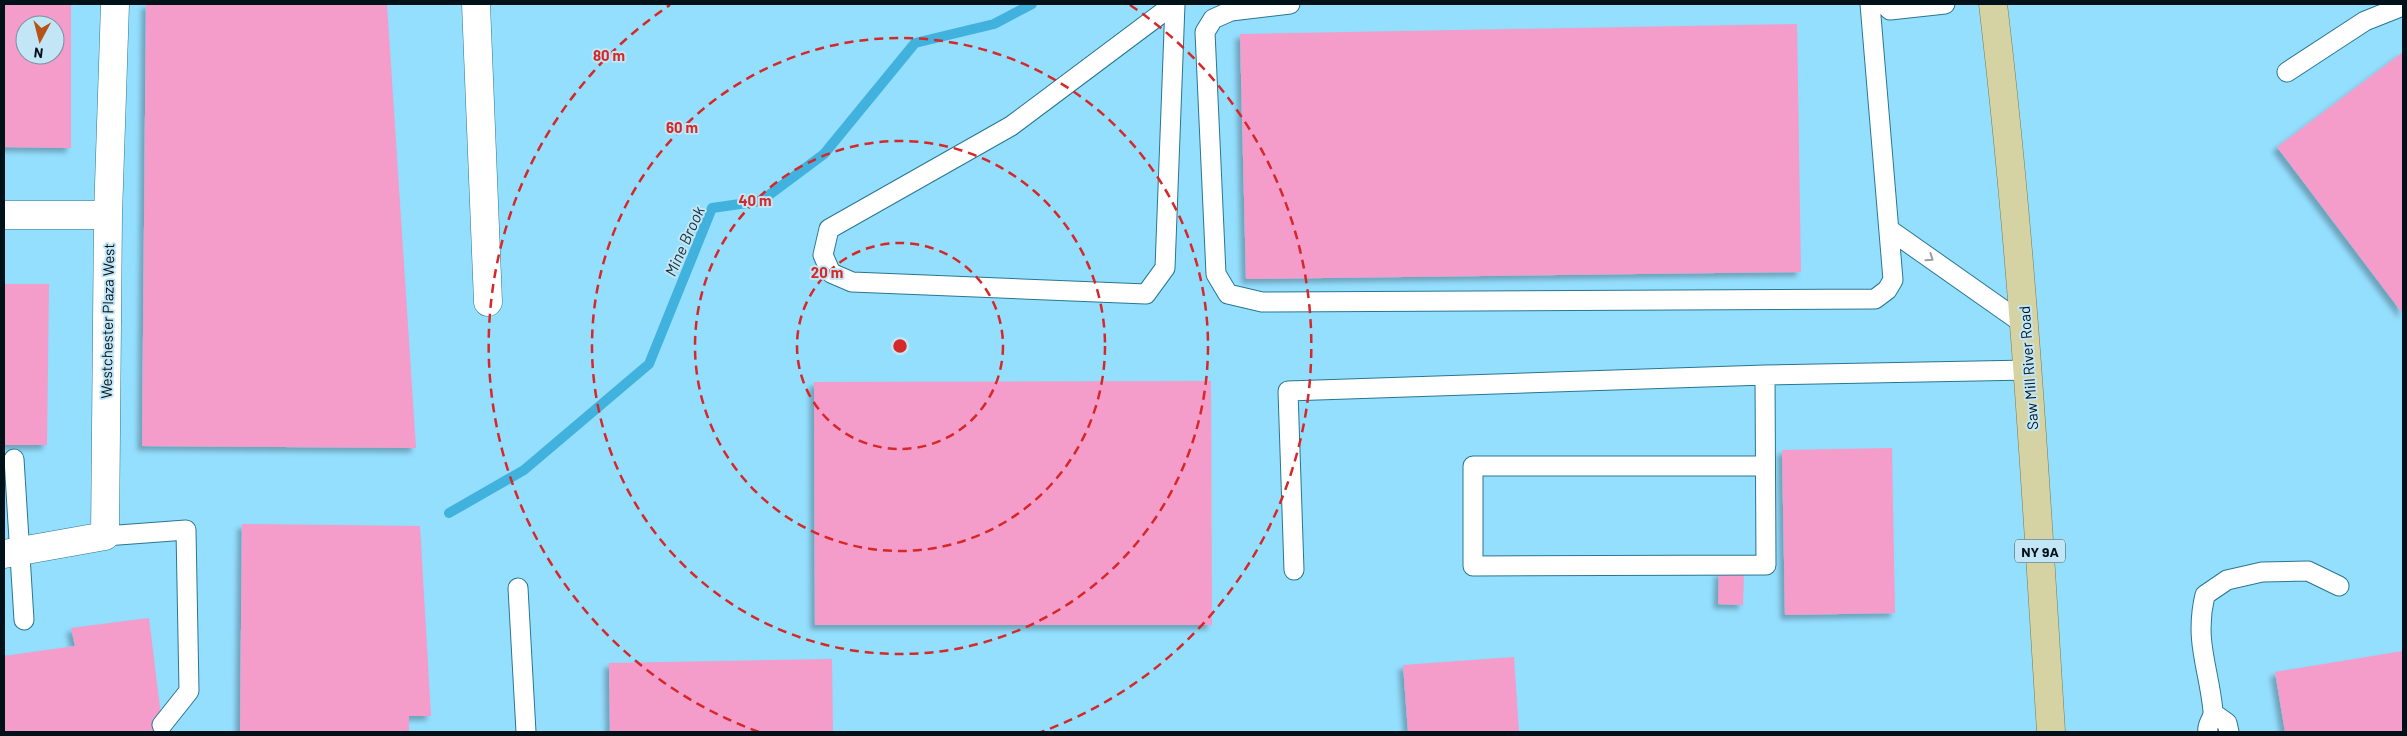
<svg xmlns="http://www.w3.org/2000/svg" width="2407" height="736" viewBox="0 0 2407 736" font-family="Barlow,sans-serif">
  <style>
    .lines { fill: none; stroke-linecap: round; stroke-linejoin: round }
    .stream { stroke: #40b2dd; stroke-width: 10 }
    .building { fill: #f49dcb; fill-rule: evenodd; filter: url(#shadow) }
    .lane-casing { stroke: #297692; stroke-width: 21 }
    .street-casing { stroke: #297692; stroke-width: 29 }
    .primary-casing { stroke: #787c4a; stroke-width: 29 }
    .lane { stroke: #fff; stroke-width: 19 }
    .street { stroke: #fff; stroke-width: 28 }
    .primary { stroke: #d5d3a3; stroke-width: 28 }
    .oneway { stroke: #99a0a3 }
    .ring { fill: none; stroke: #d62828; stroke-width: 2.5; stroke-dasharray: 9 6 }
    .labels { text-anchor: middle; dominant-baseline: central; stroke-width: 4; stroke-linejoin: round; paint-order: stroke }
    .shield { fill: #c2e6f5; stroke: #3a515b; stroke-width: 1 }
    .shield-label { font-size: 14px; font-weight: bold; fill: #001119 }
    .street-label { font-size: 15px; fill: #001119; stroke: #c2e6f5 }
    .water-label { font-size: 16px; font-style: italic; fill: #172f39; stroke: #c2e6f5 }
    .centre { fill: #d62828; stroke: #c2e6f5; stroke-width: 2.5 }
    .ring-label { font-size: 15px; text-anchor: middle; font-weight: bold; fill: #d62828; stroke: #c2e6f5; stroke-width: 4; stroke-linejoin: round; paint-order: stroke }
  </style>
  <defs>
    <filter id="shadow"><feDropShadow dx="-4.5" dy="4.5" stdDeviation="2.5" flood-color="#0004"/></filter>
  </defs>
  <rect width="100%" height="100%" fill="#94defe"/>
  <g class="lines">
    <path class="stream" d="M 449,513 L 524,470 L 649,364 L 712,208 L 761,201 L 824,154 L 915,43 L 994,24 L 1032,4"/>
  </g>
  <path class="building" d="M 4,4 L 71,4 L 71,148 L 4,147 ZM 25,25 L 55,25 L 55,55 L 25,55 Z
    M 146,4 L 387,4 L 416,448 L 142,446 Z
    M 1797,24 L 1801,272 L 1246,279 L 1240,34 Z
    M 2403,52 L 2403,314 L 2277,147 Z
    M 4,284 L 49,284 L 47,445 L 4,445 Z
    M 1211,381 L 1212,625 L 815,625 L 814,382 Z
    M 1892,448 L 1895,613 L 1785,615 L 1782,450 Z
    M 242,524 L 420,526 L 431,716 L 409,716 L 409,732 L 240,732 Z
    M 1719,572 L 1744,573 L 1743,605 L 1718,604 Z
    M 149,618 L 163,732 L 4,732 L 4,656 L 75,646 L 71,628 Z
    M 2403,651 L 2403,732 L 2285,732 L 2275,672 Z
    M 1514,657 L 1519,732 L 1408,732 L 1403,665 Z
    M 832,659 L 833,732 L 610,732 L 609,663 Z"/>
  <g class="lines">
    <defs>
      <path id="lane" d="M 1174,4 L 1011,126 L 829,229 L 823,255 L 831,273 L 852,282 L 1146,294 L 1165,268 L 1175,4
        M 1290,4 L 1231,11 L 1213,19 L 1205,32 L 1216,274 L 1228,294 L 1262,302 L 1875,299 L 1887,290 L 1893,280 L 1870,4
        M 1884,4 L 1890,10 L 1945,4
        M 2287,72 L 2365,21 L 2403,6
        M 1890,230 L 2025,325
        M 1765,375 L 1766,565 L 1473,566 L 1473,466 L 1765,466
        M 14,459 L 24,620
        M 105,536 L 186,530 L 189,691 L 162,725
        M 1294,570 L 1288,391 L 1765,375 L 2029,370
        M 518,588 L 526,732
        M 2213,713 L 2227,723 L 2229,732
        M 2208,732 C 2206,724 2214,719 2213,711 C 2209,668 2194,641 2205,595 L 2227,580 L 2262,572 L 2308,571 L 2339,586"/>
      <path id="street" d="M 476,4 L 488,302
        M 4,215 L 108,215
        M 4,554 L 105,536 L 108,215 L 115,4"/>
      <path id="primary" d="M 1993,4 C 2022,246 2036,489 2051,732"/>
    </defs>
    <use href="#lane" class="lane-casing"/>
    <use href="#street" class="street-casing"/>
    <use href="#primary" class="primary-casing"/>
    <use href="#lane" class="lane"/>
    <use href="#street" class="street"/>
    <use href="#primary" class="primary"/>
  </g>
  <defs><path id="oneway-chevron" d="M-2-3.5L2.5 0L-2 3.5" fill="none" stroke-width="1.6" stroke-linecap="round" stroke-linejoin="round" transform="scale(1.25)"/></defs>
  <use class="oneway" href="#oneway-chevron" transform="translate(1930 258) rotate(35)"/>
  <g class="ring">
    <circle cx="900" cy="346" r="103"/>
    <circle cx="900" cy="346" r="205"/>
    <circle cx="900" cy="346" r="308"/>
    <path d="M759 732A411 411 0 0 1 670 5M1130 5A411 411 0 0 1 1041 732"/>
  </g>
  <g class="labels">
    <rect class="shield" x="2015" y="539.5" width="50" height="23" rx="4"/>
    <g class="shield-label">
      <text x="2040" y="551">NY 9A</text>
    </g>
    <g class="street-label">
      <text transform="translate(107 321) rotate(-89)">Westchester Plaza West</text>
      <text transform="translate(2028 368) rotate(-94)">Saw Mill River Road</text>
    </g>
    <g class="water-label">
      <text transform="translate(684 241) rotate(-66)">Mine Brook</text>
    </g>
  </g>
  <circle cx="900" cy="346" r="8" class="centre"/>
  <g class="ring-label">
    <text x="609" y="61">80 m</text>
    <text x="682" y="133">60 m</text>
    <text x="755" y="206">40 m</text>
    <text x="827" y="278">20 m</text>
  </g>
  <rect width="2407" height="736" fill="none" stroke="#001119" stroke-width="10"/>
  <g transform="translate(40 40) rotate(187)"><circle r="24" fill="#c2e6f5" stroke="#74919d"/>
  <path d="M0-4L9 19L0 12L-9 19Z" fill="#b65417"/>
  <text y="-8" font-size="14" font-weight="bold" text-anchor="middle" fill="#001119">N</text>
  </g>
</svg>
